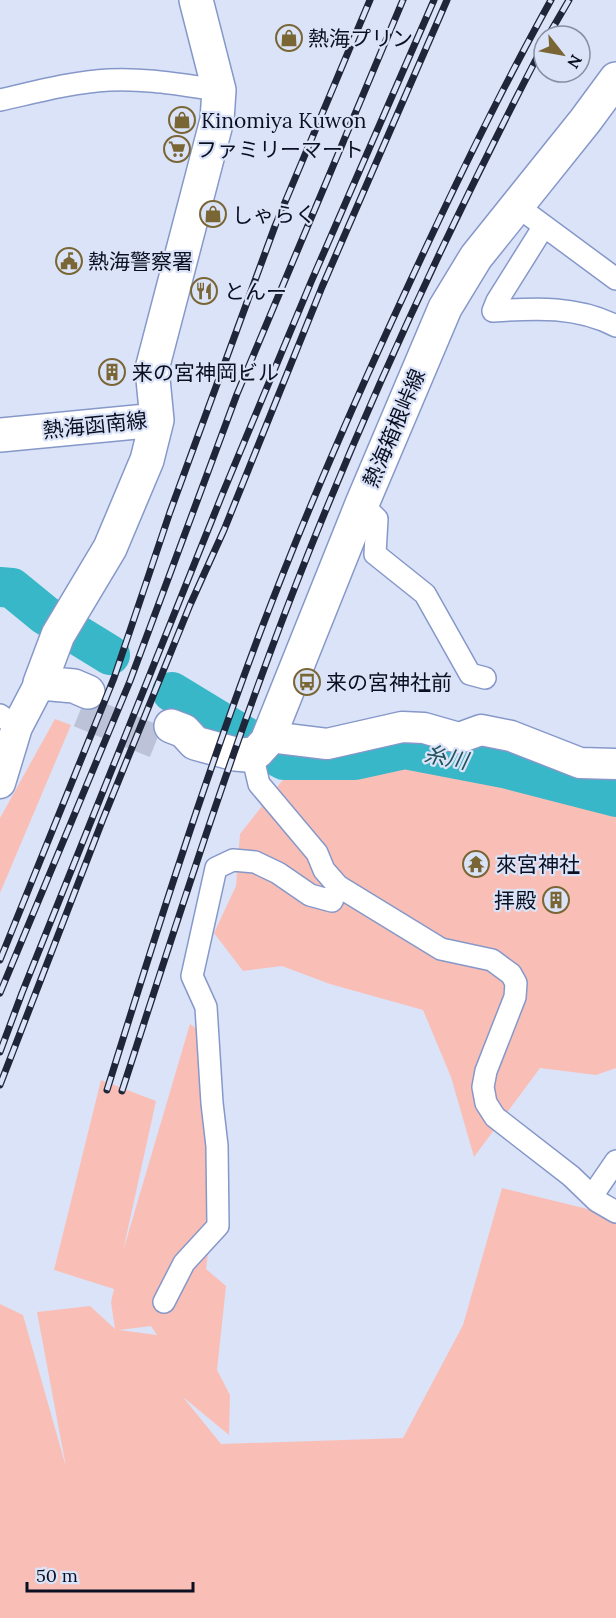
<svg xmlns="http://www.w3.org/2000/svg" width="616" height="1618" viewBox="0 0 616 1618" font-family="Lora,'Noto Sans JP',serif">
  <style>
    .green { fill: #f9bfb6; fill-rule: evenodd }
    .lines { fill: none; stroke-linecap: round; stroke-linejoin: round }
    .river { stroke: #37b7c8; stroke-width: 40 }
    .primary-tunnel { stroke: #bcc3d8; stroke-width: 33; stroke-dasharray: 33 16; stroke-linecap: butt }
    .street-casing { stroke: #8698c9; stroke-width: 24 }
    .secondary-casing { stroke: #8698c9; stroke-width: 33 }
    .primary-casing { stroke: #8698c9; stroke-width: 36 }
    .street { stroke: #fff; stroke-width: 21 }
    .secondary { stroke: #fff; stroke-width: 30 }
    .primary { stroke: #fff; stroke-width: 33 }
    .rail-casing { stroke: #202639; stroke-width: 7 }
    .rail { stroke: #dbe3f8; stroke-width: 4.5; stroke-dasharray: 14; stroke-linecap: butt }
    .labels { text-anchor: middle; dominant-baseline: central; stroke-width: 4.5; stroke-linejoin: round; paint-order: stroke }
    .poi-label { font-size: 21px; fill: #0a1022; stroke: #dbe3f8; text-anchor: start }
    .street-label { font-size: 21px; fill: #0a1022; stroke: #dbe3f8 }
    .water-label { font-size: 22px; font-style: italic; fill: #20545b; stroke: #dbe3f8 }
  </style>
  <rect width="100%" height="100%" fill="#dbe3f8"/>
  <path class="green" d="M 55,719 L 71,725 L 0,893 L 0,818 Z
    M 415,755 L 616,813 L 616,1068 L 596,1075 L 540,1068 L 474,1157 L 451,1077 L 423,1010 L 330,984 L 282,966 L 243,971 L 214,933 L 236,886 L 240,834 L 289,772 Z
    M 190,1024 L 204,1034 L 211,1228 L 206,1269 L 226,1286 L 217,1370 L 230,1395 L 229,1435 L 183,1397 L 221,1444 L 403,1438 L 463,1325 L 502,1188 L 616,1216 L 616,1618 L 0,1618 L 0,1304 L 23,1315 L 66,1467 L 37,1312 L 90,1306 L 115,1329 L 111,1302 L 114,1289 L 54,1270 L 101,1080 L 156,1101 L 123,1251 ZM 151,1326 L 157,1335 L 119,1330 Z"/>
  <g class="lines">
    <path class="river" d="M 0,587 L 12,588 L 45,615 L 110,655
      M 172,692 L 249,739
      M 275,755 L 284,760 L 355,760 L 405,749 L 504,768 L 616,797"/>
    <path class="primary-tunnel" d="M 80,711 L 164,745"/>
    <defs>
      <path id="street" d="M 0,100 C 36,92 72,82 109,80 C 146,78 182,85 219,90
        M 517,206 L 616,279
        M 544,226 L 497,301 L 493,311 C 536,308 577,306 616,326
        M 362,504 L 377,519 L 375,554 L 425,594 L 470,674 L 485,678
        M 0,715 L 17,727
        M 252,754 L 259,784 L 317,853 L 324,870 L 338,886 L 441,949 L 492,960 L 511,974 L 516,983 L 515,997 L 486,1071 L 483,1087 L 486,1103 L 495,1117 L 571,1176 L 597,1201 L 616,1212
        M 592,1196 L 616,1161
        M 164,1302 L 184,1263 L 218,1226 L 217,1146 L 212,1103 L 206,1007 L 192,976 L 216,868 L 233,860 L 255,862 L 278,873 L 310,895 L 332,901 L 338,886"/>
      <path id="secondary" d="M 270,737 L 327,744 L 402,727 L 424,728 L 459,738 L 481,730 L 511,736 L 580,763 L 616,764
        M 0,783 L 17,727 L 40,683"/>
      <path id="primary" d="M 0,435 L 157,420
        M 40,683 L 58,635 L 110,548 L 147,460 L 157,420 L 152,369 L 217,120 L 219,90 L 196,0
        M 40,683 L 74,686 L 88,692
        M 171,726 L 184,731 L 195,743 L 235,754 L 247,755 L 257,752 L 267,741 L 362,504 L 445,308 L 476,257 L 585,121 L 616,79"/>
    </defs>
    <use href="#street" class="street-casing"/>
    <use href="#secondary" class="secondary-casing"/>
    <use href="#primary" class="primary-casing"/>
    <use href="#street" class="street"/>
    <use href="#secondary" class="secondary"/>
    <use href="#primary" class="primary"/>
    <defs>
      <path id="rail" d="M 548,36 L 569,0
        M 0,960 L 114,678 L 170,512 L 275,226 L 370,0
        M 0,993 L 130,681 L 237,394 L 403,0
        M 0,1052 L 22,993 L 222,495 L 311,282 L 434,0
        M 0,1085 L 103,819 L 190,605 L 224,530 L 322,287 L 447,0
        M 107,1090 C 155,936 204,781 261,630 C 304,517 352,407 403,297 C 449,197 497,97 551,0
        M 122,1091 C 181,909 239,726 310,549 C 379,377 458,209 544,44"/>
    </defs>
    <use href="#rail" class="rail-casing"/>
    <use href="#rail" class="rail"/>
  </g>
  <defs>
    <symbol id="shop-ring" viewBox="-11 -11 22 22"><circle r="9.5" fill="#dbe3f8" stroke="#796634" stroke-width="1.5"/><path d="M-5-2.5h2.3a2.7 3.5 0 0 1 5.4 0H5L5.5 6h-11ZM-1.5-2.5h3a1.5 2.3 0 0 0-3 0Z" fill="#796634"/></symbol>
    <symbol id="supermarket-ring" viewBox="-11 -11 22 22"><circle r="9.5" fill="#dbe3f8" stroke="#796634" stroke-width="1.5"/><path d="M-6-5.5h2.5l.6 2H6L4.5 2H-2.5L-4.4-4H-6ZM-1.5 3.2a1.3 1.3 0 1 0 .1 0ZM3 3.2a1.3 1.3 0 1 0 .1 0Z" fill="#796634"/></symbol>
    <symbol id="civic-ring" viewBox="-11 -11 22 22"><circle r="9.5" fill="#dbe3f8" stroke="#796634" stroke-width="1.5"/><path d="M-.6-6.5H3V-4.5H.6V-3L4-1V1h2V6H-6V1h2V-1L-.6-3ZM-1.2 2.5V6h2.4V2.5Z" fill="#796634"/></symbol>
    <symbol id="restaurant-ring" viewBox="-11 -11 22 22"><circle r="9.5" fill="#dbe3f8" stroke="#796634" stroke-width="1.5"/><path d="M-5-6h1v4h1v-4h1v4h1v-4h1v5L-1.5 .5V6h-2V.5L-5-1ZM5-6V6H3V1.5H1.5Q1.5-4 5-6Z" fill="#796634"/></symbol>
    <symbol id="building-ring" viewBox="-11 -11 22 22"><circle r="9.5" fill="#dbe3f8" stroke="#796634" stroke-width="1.5"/><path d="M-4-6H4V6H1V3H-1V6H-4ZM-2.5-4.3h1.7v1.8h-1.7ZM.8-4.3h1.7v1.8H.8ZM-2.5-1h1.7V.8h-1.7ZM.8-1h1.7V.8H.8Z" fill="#796634"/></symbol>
    <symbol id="bus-ring" viewBox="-11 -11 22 22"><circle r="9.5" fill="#dbe3f8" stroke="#796634" stroke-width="1.5"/><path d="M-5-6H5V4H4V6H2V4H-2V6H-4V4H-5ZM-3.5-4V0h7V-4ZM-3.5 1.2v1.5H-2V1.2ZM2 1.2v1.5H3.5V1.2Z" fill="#796634"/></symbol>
    <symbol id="temple-ring" viewBox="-11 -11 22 22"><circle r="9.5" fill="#dbe3f8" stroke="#796634" stroke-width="1.5"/><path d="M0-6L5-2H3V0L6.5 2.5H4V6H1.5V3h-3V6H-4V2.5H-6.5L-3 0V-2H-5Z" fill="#796634"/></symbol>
  </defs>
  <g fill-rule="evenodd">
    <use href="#shop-ring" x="274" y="23" width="30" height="30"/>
    <use href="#shop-ring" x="167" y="105" width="30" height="30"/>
    <use href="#supermarket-ring" x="162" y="134" width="30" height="30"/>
    <use href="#shop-ring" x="198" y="199" width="30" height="30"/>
    <use href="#civic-ring" x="54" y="246" width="30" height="30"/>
    <use href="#restaurant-ring" x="189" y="276" width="30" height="30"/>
    <use href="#building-ring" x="97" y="357" width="30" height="30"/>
    <use href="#bus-ring" x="292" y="667" width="30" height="30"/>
    <use href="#temple-ring" x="461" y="849" width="30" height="30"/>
    <use href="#building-ring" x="541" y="885" width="30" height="30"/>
  </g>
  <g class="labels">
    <g class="poi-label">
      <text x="308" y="38">熱海プリン</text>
      <text x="201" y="120">Kinomiya Kuwon</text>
      <text x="196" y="149">ファミリーマート</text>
      <text x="232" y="214">しゃらく</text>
      <text x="88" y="261">熱海警察署</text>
      <text x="224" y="291">とんー</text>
      <text x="132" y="372">来の宮神岡ビル</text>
      <text x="326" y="682">来の宮神社前</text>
      <text x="496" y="864">來宮神社</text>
      <text x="536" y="900" text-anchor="end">拝殿</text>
    </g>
    <g class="street-label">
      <text transform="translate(95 425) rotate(-6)">熱海函南線</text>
      <text transform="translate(394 428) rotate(-67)">熱海箱根峠線</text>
    </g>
    <g class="water-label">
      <text transform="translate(446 757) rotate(11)">糸川</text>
    </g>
  </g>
  <g transform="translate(562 54) rotate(121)"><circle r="28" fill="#dbe3f8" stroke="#878fa2" stroke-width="1.5"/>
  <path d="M0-4.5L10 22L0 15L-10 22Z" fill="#796634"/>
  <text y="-9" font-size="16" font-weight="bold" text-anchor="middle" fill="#0a1022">N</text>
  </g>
  <path d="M27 1582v9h166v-9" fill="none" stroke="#0a1022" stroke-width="3"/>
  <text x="36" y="1582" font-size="18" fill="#0a1022" stroke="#dbe3f8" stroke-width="4.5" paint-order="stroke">50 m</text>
</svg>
